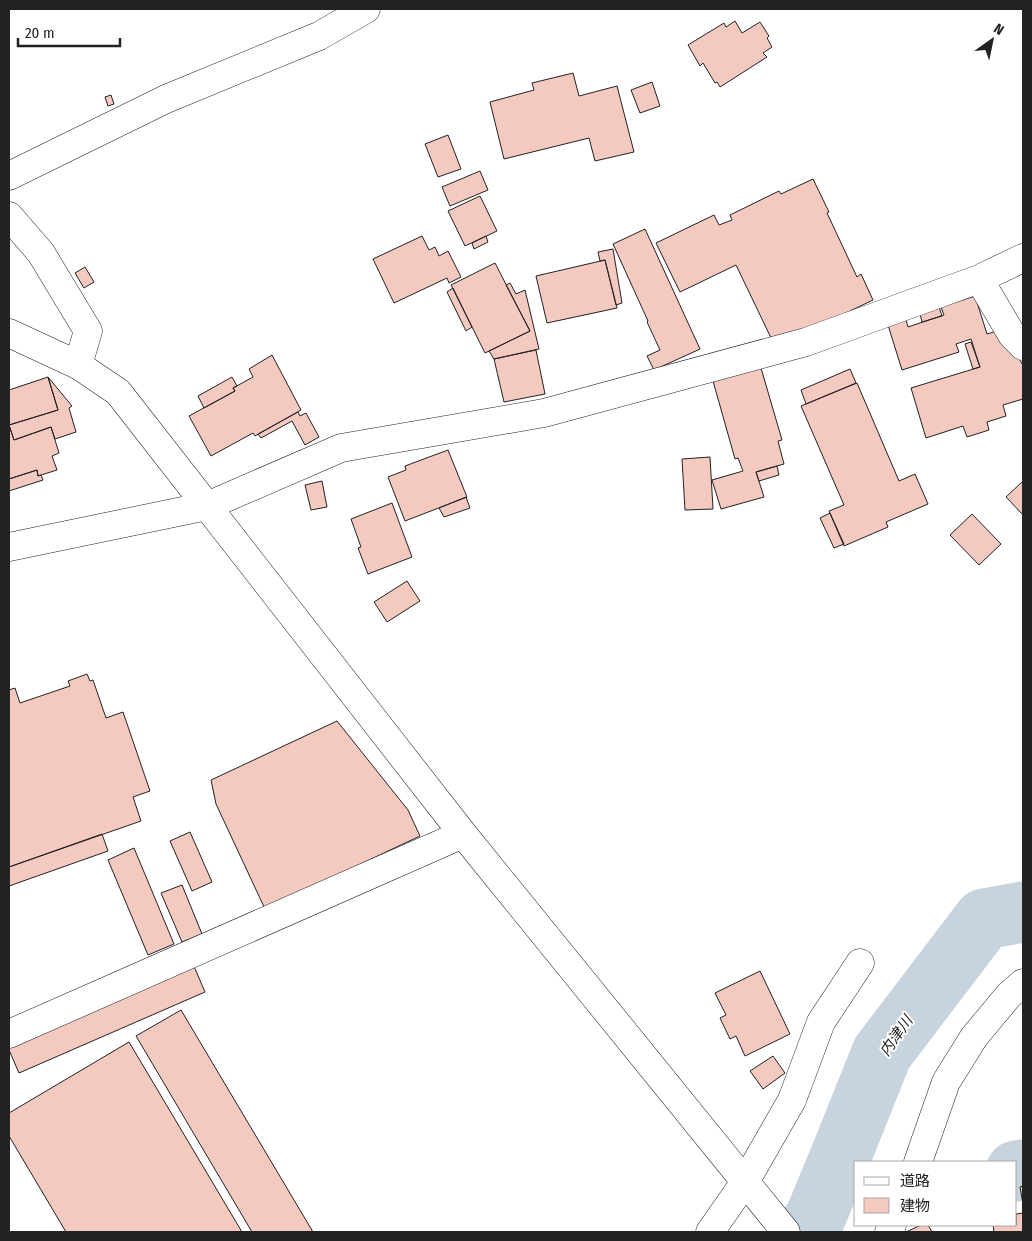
<svg xmlns="http://www.w3.org/2000/svg" width="1032" height="1241" viewBox="0 0 1032 1241" font-family="'Fira Sans Condensed','Noto Sans JP',sans-serif">
  <style>
    .lines { fill: none; stroke-linecap: round; stroke-linejoin: round }
    .stream { stroke: #c7d3dd; stroke-width: 10 }
    .river { stroke: #c7d3dd; stroke-width: 61 }
    .building { fill: #f3c9c0; stroke: #222 }
    .minor-casing { stroke: #222; stroke-width: 29 }
    .tertiary-casing { stroke: #222; stroke-width: 29 }
    .minor { stroke: #fff; stroke-width: 28 }
    .tertiary { stroke: #fff; stroke-width: 28 }
    .labels { text-anchor: middle; dominant-baseline: central; stroke-width: 4; stroke-linejoin: round; paint-order: stroke }
    .water-label { font-size: 15px; font-style: italic; fill: #222; stroke: #fff }
  </style>
  <rect width="100%" height="100%" fill="#fff"/>
  <g class="lines">
    <path class="stream" d="M 984,919 L 1023,894"/>
    <path class="river" d="M 1016,1171 L 1023,1170
      M 805,1232 L 815,1218 L 844,1148 L 882,1053 L 984,919 L 1023,912"/>
  </g>
  <path class="building" d="M 735,21 L 742,33 L 760,22 L 769,36 L 767,38 L 772,47 L 763,53 L 767,57 L 720,87 L 717,82 L 715,83 L 703,63 L 700,66 L 688,45 L 724,23 L 726,27 Z
    M 573,73 L 579,96 L 617,86 L 634,152 L 595,161 L 589,138 L 504,159 L 490,102 L 534,90 L 532,83 Z
    M 652,82 L 660,106 L 640,113 L 631,90 Z
    M 111,95 L 114,104 L 108,106 L 105,97 Z
    M 448,135 L 461,169 L 438,177 L 425,144 Z
    M 480,171 L 488,190 L 450,206 L 442,187 Z
    M 813,179 L 829,212 L 827,213 L 857,277 L 861,274 L 873,300 L 802,334 L 773,342 L 736,265 L 680,292 L 656,243 L 714,215 L 719,225 L 732,220 L 730,215 L 779,191 L 781,194 Z
    M 480,196 L 497,231 L 465,246 L 448,211 Z
    M 645,229 L 700,349 L 654,370 L 647,356 L 660,350 L 647,322 L 648,321 L 613,244 Z
    M 422,236 L 429,250 L 435,247 L 439,256 L 448,251 L 461,277 L 449,283 L 447,278 L 394,303 L 373,259 Z
    M 486,236 L 488,242 L 474,249 L 472,243 Z
    M 613,249 L 622,303 L 616,305 L 605,260 L 600,261 L 598,252 Z
    M 605,260 L 617,308 L 547,323 L 536,276 Z
    M 495,263 L 530,331 L 485,353 L 451,285 Z
    M 85,267 L 94,282 L 84,288 L 75,273 Z
    M 510,283 L 516,294 L 525,290 L 539,349 L 494,359 L 489,351 L 530,331 L 506,285 Z
    M 453,288 L 472,327 L 466,331 L 447,292 Z
    M 975,296 L 987,334 L 1000,330 L 1023,365 L 1023,399 L 1003,405 L 1006,416 L 987,422 L 989,430 L 967,437 L 963,426 L 926,438 L 911,388 L 980,367 L 971,339 L 956,344 L 959,352 L 902,370 L 888,325 L 906,320 L 908,327 L 944,315 L 941,307 Z
    M 939,307 L 942,316 L 922,322 L 920,314 Z
    M 971,342 L 980,367 L 973,369 L 965,344 Z
    M 536,350 L 545,394 L 504,402 L 494,359 Z
    M 272,355 L 301,410 L 255,436 L 253,433 L 211,456 L 189,416 L 235,391 L 233,388 L 253,377 L 249,369 Z
    M 761,368 L 782,440 L 778,441 L 784,464 L 756,472 L 764,497 L 721,509 L 712,480 L 743,471 L 738,458 L 735,459 L 713,381 Z
    M 850,369 L 856,383 L 806,404 L 801,390 Z
    M 48,377 L 58,410 L 9,425 L 14,440 L 51,427 L 59,453 L 52,456 L 57,470 L 38,476 L 37,470 L 9,479 L 9,390 Z
    M 48,377 L 72,406 L 69,408 L 76,432 L 55,439 L 51,427 L 14,440 L 9,425 L 58,410 Z
    M 232,377 L 237,386 L 233,388 L 235,391 L 204,408 L 198,396 Z
    M 857,383 L 899,481 L 915,474 L 928,504 L 886,522 L 888,527 L 844,546 L 829,511 L 844,505 L 801,406 Z
    M 298,412 L 300,416 L 306,413 L 319,437 L 305,445 L 292,421 L 261,438 L 258,434 Z
    M 448,450 L 467,497 L 405,521 L 388,477 L 406,470 L 405,466 Z
    M 710,457 L 713,509 L 685,510 L 682,459 Z
    M 777,466 L 779,475 L 759,481 L 756,472 Z
    M 37,470 L 38,476 L 41,475 L 43,480 L 9,491 L 9,479 Z
    M 322,481 L 327,507 L 311,510 L 305,485 Z
    M 1023,481 L 1023,515 L 1006,497 Z
    M 466,497 L 470,508 L 444,517 L 439,508 Z
    M 392,503 L 412,557 L 368,574 L 358,548 L 361,547 L 351,519 Z
    M 830,513 L 844,544 L 834,548 L 820,518 Z
    M 972,514 L 1001,544 L 979,565 L 950,535 Z
    M 407,581 L 420,601 L 387,622 L 374,602 Z
    M 87,674 L 90,681 L 93,680 L 106,718 L 123,712 L 150,791 L 133,797 L 141,821 L 9,867 L 9,690 L 15,688 L 20,703 L 70,686 L 68,681 Z
    M 337,721 L 408,810 L 420,836 L 265,909 L 216,804 L 211,780 Z
    M 190,832 L 212,882 L 192,891 L 170,841 Z
    M 102,834 L 108,851 L 9,886 L 9,867 Z
    M 134,848 L 174,944 L 148,955 L 108,860 Z
    M 182,885 L 202,934 L 182,942 L 161,893 Z
    M 193,964 L 205,992 L 19,1073 L 9,1050 L 9,1045 Z
    M 760,971 L 790,1034 L 745,1056 L 736,1036 L 730,1039 L 720,1018 L 726,1015 L 715,993 Z
    M 181,1010 L 313,1232 L 252,1232 L 136,1036 Z
    M 129,1042 L 242,1232 L 66,1232 L 9,1136 L 9,1113 Z
    M 773,1056 L 785,1073 L 763,1089 L 750,1071 Z
    M 1023,1186 L 1023,1204 L 1020,1187 Z
    M 1023,1213 L 1023,1232 L 994,1232 L 993,1225 L 1016,1225 L 1016,1214 Z
    M 921,1225 L 928,1225 L 932,1232 L 906,1232 Z"/>
  <g class="lines">
    <defs>
      <path id="minor" d="M 9,176 L 166,99 L 319,36 L 366,9
        M 9,216 L 41,253 L 88,331 L 78,365
        M 979,279 L 1012,335 L 1023,346
        M 9,547 L 207,506 L 341,448 L 544,413 L 806,342 L 979,279 L 1023,258
        M 9,1034 L 463,834
        M 918,1162 L 946,1082 L 974,1037 L 1009,995 L 1023,983
        M 710,1232 L 745,1182 L 792,1100 L 821,1022 L 860,963
        M 889,1232 L 892,1225"/>
      <path id="tertiary" d="M 9,333 L 78,365 L 118,392 L 463,834 L 786,1232"/>
    </defs>
    <use href="#minor" class="minor-casing"/>
    <use href="#tertiary" class="tertiary-casing"/>
    <use href="#minor" class="minor"/>
    <use href="#tertiary" class="tertiary"/>
  </g>
  <g class="labels">
    <g class="water-label">
      <text transform="translate(896 1036) rotate(-55)">内津川</text>
    </g>
  </g>
  <rect width="1032" height="1241" fill="none" stroke="#222222" stroke-width="20"/>
  <rect x="854" y="1161" width="162" height="65" fill="#ffffff" stroke="#a7a7a7"/>
  <rect x="864" y="1177" width="25" height="8" fill="#ffffff" stroke="#a7a7a7"/>
  <text x="900" y="1186" font-size="15" fill="#222222">道路</text>
  <rect x="864" y="1198" width="25" height="15" fill="#f3c9c0" stroke="#a7a7a7"/>
  <text x="900" y="1211" font-size="15" fill="#222222">建物</text>
  <g transform="translate(992 40) rotate(33)" stroke="#ffffff" stroke-width="4" paint-order="stroke">
  <path d="M0-4L9 19L0 12L-9 19Z" fill="#222222"/>
  <text y="-8" font-size="14" font-weight="bold" text-anchor="middle" fill="#222222">N</text>
  </g>
  <path d="M18 38v8h102v-8" fill="none" stroke="#222222" stroke-width="2.5"/>
  <text x="25" y="38" font-size="15" fill="#222222" stroke="#ffffff" stroke-width="4" paint-order="stroke">20 m</text>
</svg>
